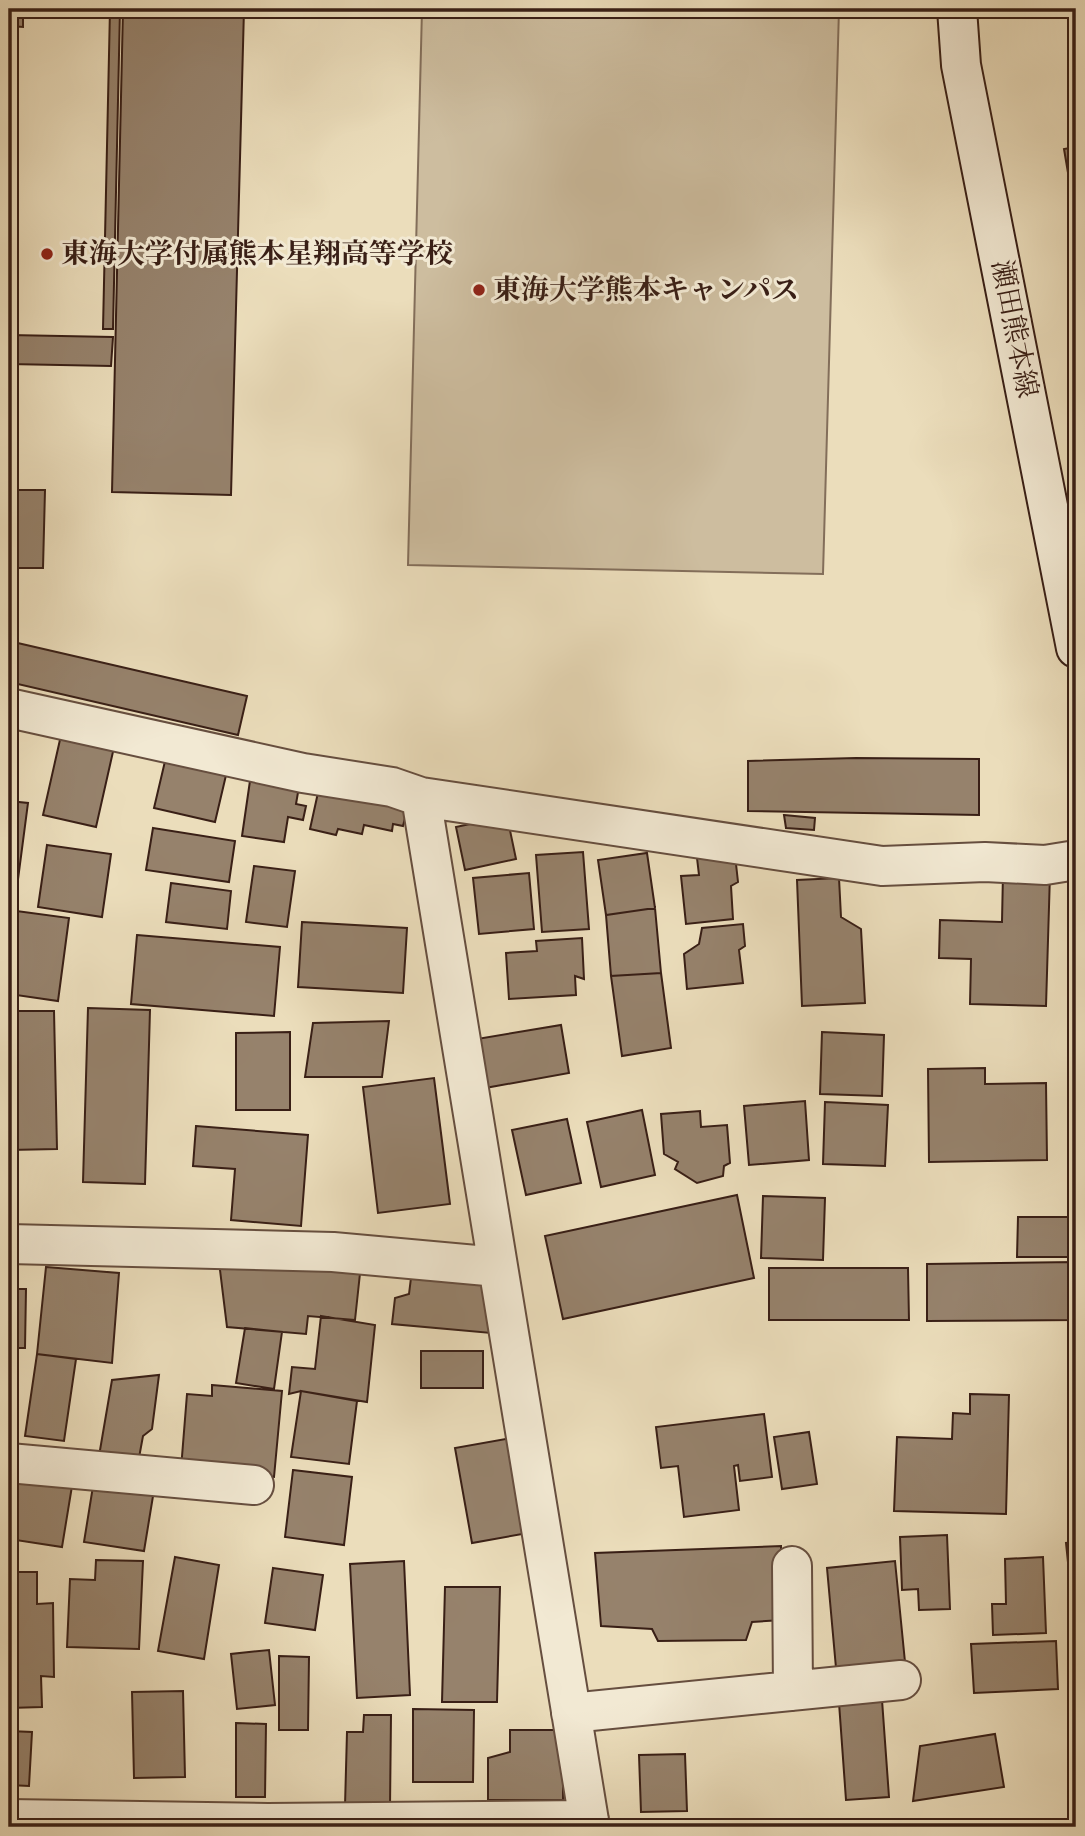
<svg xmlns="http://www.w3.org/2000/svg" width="1085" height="1836" viewBox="0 0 1085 1836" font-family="'Libre Bodoni','Noto Serif JP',serif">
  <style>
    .green { fill: #cdbd9f; stroke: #836e5a; stroke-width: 2 }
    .building { fill: #96826c; stroke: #391f16; stroke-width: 2 }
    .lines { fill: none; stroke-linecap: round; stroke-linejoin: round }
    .street-casing { stroke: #664e3f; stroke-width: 42 }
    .secondary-casing { stroke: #391f16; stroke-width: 42 }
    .street { stroke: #f2e9d3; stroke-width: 38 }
    .secondary { stroke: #f2e9d3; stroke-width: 38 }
    .poi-dot { fill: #8f2418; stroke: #f2e9d3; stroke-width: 2.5 }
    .labels { text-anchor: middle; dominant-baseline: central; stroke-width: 6; stroke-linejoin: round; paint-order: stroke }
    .poi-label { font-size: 28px; font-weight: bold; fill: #391f16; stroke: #f2e9d3; text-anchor: start }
    .street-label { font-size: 28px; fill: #391f16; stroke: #f2e9d3 }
  </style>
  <rect width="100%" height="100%" fill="#ebddbb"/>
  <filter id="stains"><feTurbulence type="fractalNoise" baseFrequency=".00286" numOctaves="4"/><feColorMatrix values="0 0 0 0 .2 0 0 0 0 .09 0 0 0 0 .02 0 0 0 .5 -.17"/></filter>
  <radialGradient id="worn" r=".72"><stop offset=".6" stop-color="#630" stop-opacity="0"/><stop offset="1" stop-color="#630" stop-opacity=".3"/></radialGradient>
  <path class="green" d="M 422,9 L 839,9 L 823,574 L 408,565 Z"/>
  <path class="building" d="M 9,9 L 23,9 L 23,27 L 9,26 Z
    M 110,9 L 120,9 L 113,329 L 103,329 Z
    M 123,9 L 244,9 L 231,495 L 112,492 Z
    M 1076,147 L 1076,220 L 1064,149 Z
    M 17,239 L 16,277 L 9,276 L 9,240 Z
    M 9,335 L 113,337 L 111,366 L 9,364 Z
    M 9,490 L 45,490 L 43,568 L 9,568 Z
    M 9,641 L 247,696 L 238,735 L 9,682 Z
    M 64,722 L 117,734 L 96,827 L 43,815 Z
    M 166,757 L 227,771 L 215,822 L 154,808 Z
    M 856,758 L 979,759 L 979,815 L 748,811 L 748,761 Z
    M 252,767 L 301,775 L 296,804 L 306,806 L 303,820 L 288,817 L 284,842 L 242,836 Z
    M 321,779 L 410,798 L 403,826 L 393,824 L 392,831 L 364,825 L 362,834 L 338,829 L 336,835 L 310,829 Z
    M 9,801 L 28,803 L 17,887 L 9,886 Z
    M 784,815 L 815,818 L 814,830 L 786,828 Z
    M 507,816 L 516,859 L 465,870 L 456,827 Z
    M 153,828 L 235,841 L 229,882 L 146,870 Z
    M 47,845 L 111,854 L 102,917 L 38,907 Z
    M 583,852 L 589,929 L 542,932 L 536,855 Z
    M 647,853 L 655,908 L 606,915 L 598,860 Z
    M 735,855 L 738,882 L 731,886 L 733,919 L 686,924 L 681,876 L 699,875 L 697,858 Z
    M 254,866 L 295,871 L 287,927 L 246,922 Z
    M 529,873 L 534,929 L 479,934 L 473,878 Z
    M 1003,873 L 1050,874 L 1046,1006 L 970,1004 L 971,959 L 939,958 L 940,920 L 1002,922 Z
    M 839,878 L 841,917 L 861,929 L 865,1003 L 802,1006 L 797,880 Z
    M 171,883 L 231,891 L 227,929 L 166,922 Z
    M 655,908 L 661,973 L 611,976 L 606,915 Z
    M 9,910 L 69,918 L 58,1001 L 9,994 Z
    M 302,922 L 407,928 L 403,993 L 298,987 Z
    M 743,924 L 745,946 L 739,950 L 743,983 L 687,989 L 684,954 L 699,944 L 702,928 Z
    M 137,935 L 280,947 L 274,1016 L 131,1004 Z
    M 582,938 L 584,979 L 575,976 L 576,995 L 509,999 L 506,953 L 537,951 L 536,941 Z
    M 661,973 L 671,1048 L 622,1056 L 611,976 Z
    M 88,1008 L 150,1010 L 145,1184 L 83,1182 Z
    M 9,1011 L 54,1011 L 57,1149 L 9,1150 Z
    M 389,1021 L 382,1077 L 305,1077 L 313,1023 Z
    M 561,1025 L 569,1073 L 485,1088 L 477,1039 Z
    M 290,1032 L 290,1110 L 236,1110 L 236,1033 Z
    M 822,1032 L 884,1035 L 882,1096 L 820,1094 Z
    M 985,1068 L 985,1084 L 1046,1083 L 1047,1160 L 929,1162 L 928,1069 Z
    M 434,1078 L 450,1204 L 378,1213 L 363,1087 Z
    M 805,1101 L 809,1160 L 749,1165 L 744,1106 Z
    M 825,1102 L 888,1105 L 885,1166 L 823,1164 Z
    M 642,1110 L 655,1175 L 601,1187 L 587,1122 Z
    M 700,1111 L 701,1127 L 727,1125 L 730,1163 L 724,1166 L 723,1176 L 697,1183 L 675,1169 L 678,1162 L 664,1154 L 661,1114 Z
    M 567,1119 L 581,1183 L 526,1195 L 512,1130 Z
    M 196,1126 L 308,1135 L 301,1226 L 231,1220 L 235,1169 L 193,1166 Z
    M 737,1195 L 754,1278 L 563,1319 L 545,1236 Z
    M 763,1196 L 825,1198 L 823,1260 L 761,1258 Z
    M 1018,1217 L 1076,1217 L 1076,1257 L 1017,1257 Z
    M 9,1250 L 18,1250 L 17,1289 L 26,1289 L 25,1348 L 9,1348 Z
    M 235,1251 L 361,1264 L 355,1320 L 308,1316 L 306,1334 L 227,1327 L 220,1270 Z
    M 1076,1262 L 1076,1320 L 927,1321 L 927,1264 Z
    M 46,1267 L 119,1273 L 112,1363 L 37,1354 Z
    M 498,1267 L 491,1333 L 392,1324 L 395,1298 L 409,1294 L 411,1278 Z
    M 769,1268 L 908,1268 L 909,1320 L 769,1320 Z
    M 321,1316 L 375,1325 L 367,1402 L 301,1391 L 289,1394 L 292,1367 L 315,1369 Z
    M 245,1328 L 282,1332 L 274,1389 L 236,1383 Z
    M 421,1351 L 483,1351 L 483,1388 L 421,1388 Z
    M 37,1354 L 76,1359 L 64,1441 L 25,1436 Z
    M 159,1375 L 152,1429 L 143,1436 L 138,1463 L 99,1456 L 112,1380 Z
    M 212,1385 L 282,1391 L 274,1477 L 181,1469 L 187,1394 L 212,1396 Z
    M 301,1391 L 357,1401 L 349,1464 L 291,1457 Z
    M 970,1394 L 1009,1395 L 1006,1514 L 894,1511 L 897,1437 L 952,1439 L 953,1413 L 970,1414 Z
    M 764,1414 L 772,1477 L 740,1481 L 738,1465 L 734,1466 L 739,1510 L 684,1517 L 678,1466 L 661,1468 L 656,1427 Z
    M 809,1432 L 817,1484 L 782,1489 L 774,1437 Z
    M 511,1438 L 528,1533 L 472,1543 L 455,1448 Z
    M 293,1470 L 352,1477 L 344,1545 L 285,1537 Z
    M 12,1476 L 72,1486 L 62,1547 L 9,1539 Z
    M 94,1480 L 154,1490 L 144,1551 L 84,1542 Z
    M 947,1535 L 950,1609 L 919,1610 L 918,1589 L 902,1590 L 900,1537 Z
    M 1076,1542 L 1076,1620 L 1074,1621 L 1066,1543 Z
    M 781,1546 L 782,1620 L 752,1622 L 746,1640 L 658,1641 L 652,1629 L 601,1626 L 595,1553 Z
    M 175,1557 L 219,1565 L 204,1659 L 158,1651 Z
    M 1043,1557 L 1046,1633 L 993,1635 L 992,1604 L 1006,1604 L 1005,1559 Z
    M 96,1560 L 143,1561 L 139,1649 L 67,1647 L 70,1579 L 95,1580 Z
    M 404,1561 L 410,1695 L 357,1698 L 350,1564 Z
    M 895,1561 L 905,1662 L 836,1668 L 827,1568 Z
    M 273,1568 L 323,1575 L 315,1630 L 265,1623 Z
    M 9,1572 L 37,1572 L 37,1604 L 53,1603 L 54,1677 L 41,1676 L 42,1707 L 9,1708 Z
    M 445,1587 L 500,1587 L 497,1702 L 442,1702 Z
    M 1056,1641 L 1058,1689 L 974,1693 L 971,1644 Z
    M 269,1650 L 275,1705 L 237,1709 L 231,1654 Z
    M 279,1656 L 309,1657 L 308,1730 L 279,1730 Z
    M 881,1686 L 889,1797 L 846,1800 L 838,1689 Z
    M 183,1691 L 185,1777 L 134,1778 L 132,1692 Z
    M 413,1709 L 474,1710 L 473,1782 L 413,1782 Z
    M 364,1715 L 391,1715 L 390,1807 L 345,1806 L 347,1732 L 363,1732 Z
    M 236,1723 L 266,1724 L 265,1797 L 236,1797 Z
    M 510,1730 L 563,1730 L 563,1800 L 488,1800 L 488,1758 L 510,1752 Z
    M 9,1731 L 32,1732 L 29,1786 L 9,1785 Z
    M 995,1734 L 1004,1787 L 913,1801 L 920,1746 Z
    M 685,1754 L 687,1811 L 641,1812 L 639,1755 Z
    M 928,1826 L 990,1827 L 928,1827 Z"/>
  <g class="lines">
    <defs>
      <path id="street" d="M 9,708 L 303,773 L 392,787 L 421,797 L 882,866 L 985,862 L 1045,865 L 1076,860
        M 421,797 L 590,1827
        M 9,1244 L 333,1252 L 498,1267
        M 9,1463 L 254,1485
        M 792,1566 L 793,1691
        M 571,1713 L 901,1680
        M 9,1819 L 268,1823 L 589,1820"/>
      <path id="secondary" d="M 957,9 L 961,65 L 1076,648"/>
    </defs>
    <use href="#street" class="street-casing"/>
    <use href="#secondary" class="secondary-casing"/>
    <use href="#street" class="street"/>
    <use href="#secondary" class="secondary"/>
  </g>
  <g class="poi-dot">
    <circle cx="47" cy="254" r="7"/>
    <circle cx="479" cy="290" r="7"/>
  </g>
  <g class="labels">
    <g class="poi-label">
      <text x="61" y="254">東海大学付属熊本星翔高等学校</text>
      <text x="493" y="290">東海大学熊本キャンパス</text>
    </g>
    <g class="street-label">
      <text transform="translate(1014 329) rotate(79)">瀬田熊本線</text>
    </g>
  </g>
  <rect width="1085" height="1836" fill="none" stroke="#ebddbb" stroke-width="35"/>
  <rect x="10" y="10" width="1064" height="1815" fill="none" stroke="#391f16" stroke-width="3.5"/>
  <rect x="18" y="18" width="1050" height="1801" fill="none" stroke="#391f16" stroke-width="2"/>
  <rect width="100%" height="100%" filter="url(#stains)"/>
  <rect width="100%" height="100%" fill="url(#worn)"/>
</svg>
